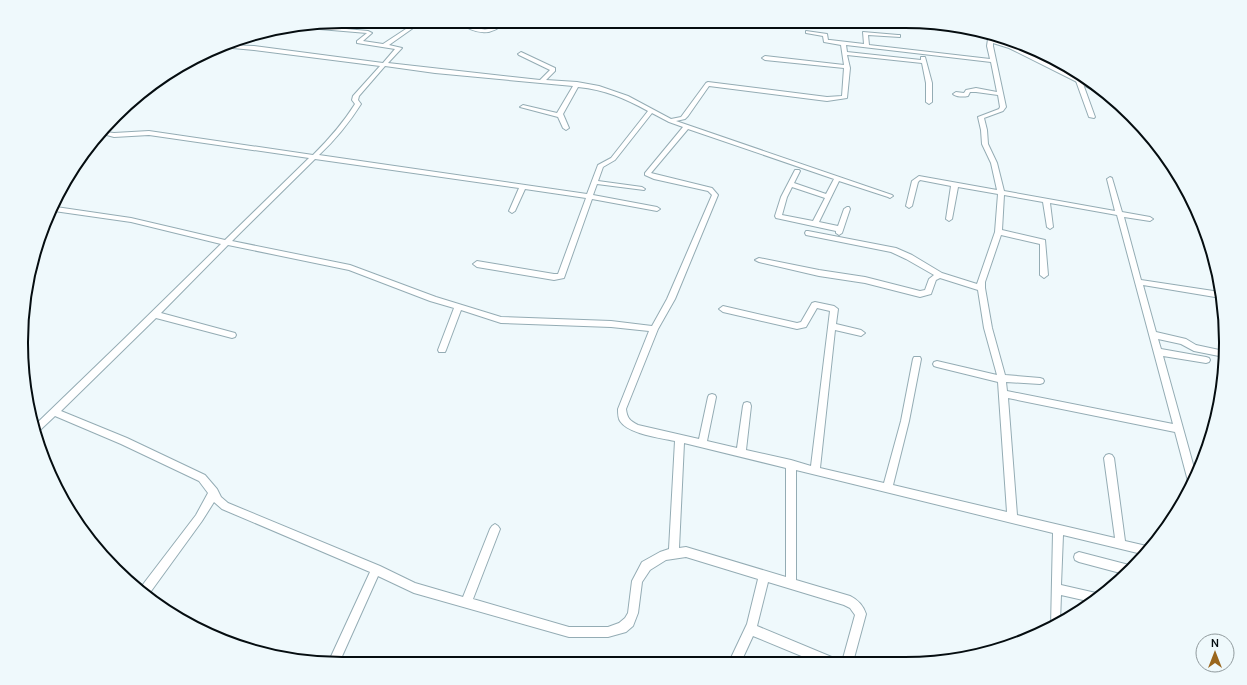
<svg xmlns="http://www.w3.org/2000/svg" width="1247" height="685" viewBox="0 0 1247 685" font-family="Manrope,sans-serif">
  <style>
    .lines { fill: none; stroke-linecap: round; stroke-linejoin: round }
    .minor-casing { stroke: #94acb4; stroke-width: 2 }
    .tertiary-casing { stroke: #94acb4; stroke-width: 2 }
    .minor { fill: #fff; fill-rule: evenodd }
    .tertiary { fill: #fff; fill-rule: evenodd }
    .rim { fill: none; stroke: #050d10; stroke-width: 2 }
  </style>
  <rect width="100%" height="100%" fill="#eff9fc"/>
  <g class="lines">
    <defs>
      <path id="minor" d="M 418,21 L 423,21 L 389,45 L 402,48 L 388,63 L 540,80 L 550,70 L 519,55 L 518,54 L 521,52 L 555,68 L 555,71 L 546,80 L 577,82 L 599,86 L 628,96 L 671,119 L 681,117 L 706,83 L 708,82 L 827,97 L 842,96 L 844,68 L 765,60 L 762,58 L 765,56 L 844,65 L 841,45 L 824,42 L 823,36 L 806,33 L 806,31 L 827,34 L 828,40 L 830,40 L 864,44 L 863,32 L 898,35 L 900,35 L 900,37 L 868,35 L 869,45 L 990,59 L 987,46 L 988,39 L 993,38 L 993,46 L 1006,107 L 1003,111 L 984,118 L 987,130 L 988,144 L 997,163 L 1004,191 L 1115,211 L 1107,179 L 1110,177 L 1112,178 L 1122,212 L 1150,217 L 1153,219 L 1150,221 L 1124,217 L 1141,280 L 1220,292 L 1221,298 L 1143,285 L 1156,332 L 1186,339 L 1196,345 L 1224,351 L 1224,357 L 1194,351 L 1181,344 L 1158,339 L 1161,349 L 1206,357 L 1209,358 L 1210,360 L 1209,362 L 1206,363 L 1163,356 L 1196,475 L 1191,485 L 1188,481 L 1175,432 L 1008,398 L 1017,515 L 1115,538 L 1104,458 L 1106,455 L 1109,454 L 1112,455 L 1114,458 L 1125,541 L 1151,547 L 1146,555 L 1063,535 L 1061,585 L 1096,593 L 1100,595 L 1092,602 L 1061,595 L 1060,622 L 1051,627 L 1053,533 L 796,470 L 796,580 L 850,596 C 858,600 863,605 866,614 L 853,662 L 842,662 L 855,615 L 850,608 L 844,605 L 768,582 L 757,626 L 834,658 L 835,662 L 816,662 L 753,636 L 741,662 L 729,662 L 747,624 L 758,579 L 686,557 L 666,560 L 650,570 L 642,582 L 638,613 L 633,626 L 626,632 L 608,637 L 569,637 L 414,593 L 378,576 L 339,663 L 328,663 L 370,572 L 222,509 L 214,502 L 202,521 L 149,594 L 141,587 L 196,515 L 208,493 L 199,481 L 121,444 L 55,416 L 38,432 L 36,424 L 123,340 L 221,244 L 131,222 L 54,211 L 56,207 L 131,218 L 225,240 L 309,158 L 149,135 L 114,137 L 103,134 L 106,132 L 114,133 L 149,131 L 313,155 C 329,139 343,123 355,104 L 352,100 L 353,96 L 380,66 L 254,50 L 222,47 L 227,45 L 254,46 L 383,63 L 395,49 L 357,43 L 357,41 L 367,33 L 308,28 L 306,27 L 313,26 L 368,31 L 372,33 L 363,41 L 383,44 ZM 846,45 L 991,62 L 997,92 L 976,88 L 966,90 L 964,93 L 956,92 L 953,94 C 956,97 964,97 968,96 L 970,92 L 976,92 L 998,95 L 1000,107 L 999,109 L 978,117 L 981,130 L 982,144 L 991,163 L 997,190 L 919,176 L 912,181 L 906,206 L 909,208 L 912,206 L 918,182 L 920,180 L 951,186 L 946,219 L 949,221 L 952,219 L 958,187 L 998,194 L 995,232 L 977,284 L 942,273 L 912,255 L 896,248 L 808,231 L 806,231 L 805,233 L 806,235 L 891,252 L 906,259 L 934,275 L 929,279 L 925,290 L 920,291 L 865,277 L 819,270 L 759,258 L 755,260 L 759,262 L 819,276 L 865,283 L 920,297 L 931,294 L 936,280 L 940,278 L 978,290 L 984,328 L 997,375 L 937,361 L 934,362 L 933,364 L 934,366 L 937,367 L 998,382 L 1007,512 L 893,485 L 909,421 L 921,359 L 920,357 L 914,357 L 913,359 L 901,421 L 884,483 L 820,468 L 835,330 L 861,336 L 865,333 L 861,330 L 836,324 L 838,309 L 834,306 L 815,302 L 812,303 L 801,322 L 797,323 L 723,306 L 719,309 L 723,312 L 797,329 L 806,327 L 817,308 L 830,311 L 811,466 L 791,460 L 746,450 L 751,406 L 750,403 L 747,402 L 744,403 L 743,406 L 737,448 L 707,441 L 716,397 L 715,395 L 712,394 L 709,395 L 708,397 L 699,439 L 638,425 C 630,421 627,418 626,409 L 658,329 L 675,299 L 718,195 L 712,188 L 651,173 L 688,129 L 834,179 L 826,194 L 794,183 L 800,171 L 799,170 L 795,170 L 781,197 L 775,216 L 776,218 L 836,231 L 836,233 L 839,235 L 842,233 L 850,209 L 849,207 L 847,207 L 844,209 L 838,226 L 819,222 L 839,181 L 888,197 L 890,198 L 893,196 L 892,195 L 676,121 L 685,119 L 688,116 L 709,86 L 827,101 L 847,98 L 850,68 L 847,55 L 922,63 L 926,83 L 926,102 L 929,104 L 932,102 L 932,83 L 925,57 L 921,57 L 921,60 L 847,52 ZM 385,66 L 435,73 L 573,86 L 557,113 L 523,105 L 520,107 L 558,117 L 563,128 L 566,130 L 569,128 L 563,114 L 578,87 C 606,90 624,98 648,111 L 611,158 L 598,165 L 587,194 L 319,155 C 335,140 349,123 361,104 L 358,100 L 359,96 ZM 652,113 L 669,122 L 683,127 L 645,173 L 645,175 L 654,179 L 708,191 L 712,195 L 667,299 L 652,326 L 611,321 L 501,317 L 436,297 L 350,265 L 232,241 L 315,159 L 519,188 L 509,211 L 512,213 L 515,211 L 525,189 L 586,198 L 558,274 L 554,274 L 477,261 L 473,264 L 477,267 L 554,280 L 564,278 L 592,199 L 657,211 L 660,209 L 657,207 L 593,195 L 597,184 L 644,190 L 645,189 L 642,187 L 598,181 L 603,167 L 615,160 ZM 792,187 L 825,198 L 813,221 L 782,215 L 787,197 ZM 1004,195 L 1043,202 L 1047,227 L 1050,229 L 1053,227 L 1050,203 L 1117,215 L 1173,424 L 1007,391 L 1006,382 L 1040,384 L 1043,383 L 1044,381 L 1043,379 L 1040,378 L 1005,375 L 992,328 L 985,288 L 985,282 L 1001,235 L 1040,244 L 1040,275 L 1044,278 L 1048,275 L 1045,240 L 1002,230 ZM 228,245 L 349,270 L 430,301 L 454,308 L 438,350 L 439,352 L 445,352 L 446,350 L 461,310 L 501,323 L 611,327 L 649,331 L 618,409 C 618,413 618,418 620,421 C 628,434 661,438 675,441 L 669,549 L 660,552 L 642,562 L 632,581 L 628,613 L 625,618 L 619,623 L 608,627 L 569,627 L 473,599 L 500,529 L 498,526 L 495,524 L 492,526 L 490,529 L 463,597 L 415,583 L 380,566 L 228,503 L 221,497 L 217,489 L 205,475 L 127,438 L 61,411 L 156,318 L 232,338 L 235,337 L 236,335 L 235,333 L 161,313 ZM 684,443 L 786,468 L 786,577 L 686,547 L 679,548 Z
        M 457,21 C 476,21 481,40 501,21 L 506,21 C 491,38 474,34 457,21 Z
        M 1077,80 L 1082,81 L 1095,117 L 1094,118 L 1089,117 L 1076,81 Z
        M 1079,552 L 1129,565 L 1133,566 L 1124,574 L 1079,562 L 1075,560 L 1074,557 L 1075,554 Z"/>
      <path id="tertiary" d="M 988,32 L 994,34 L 993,37 C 1000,43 1010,44 1018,48 C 1050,64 1084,78 1113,99 L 1109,98 L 1009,48 L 993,43 L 987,37 Z"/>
    </defs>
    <use href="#minor" class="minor-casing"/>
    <use href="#tertiary" class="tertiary-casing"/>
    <use href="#minor" class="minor"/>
    <use href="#tertiary" class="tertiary"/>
  </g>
  <path d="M0 0H1247V685H0ZM342 28H905A314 314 0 0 1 1219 342V343A314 314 0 0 1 905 657H342A314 314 0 0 1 28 343V342A314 314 0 0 1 342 28Z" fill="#eff9fc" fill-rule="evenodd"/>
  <path class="rim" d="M342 28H905A314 314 0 0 1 1219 342V343A314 314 0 0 1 905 657H342A314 314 0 0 1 28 343V342A314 314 0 0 1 342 28Z"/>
  <g transform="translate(1215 653)"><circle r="19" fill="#eff9fc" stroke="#919b9e"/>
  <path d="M0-3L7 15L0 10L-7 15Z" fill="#9a661d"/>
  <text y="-6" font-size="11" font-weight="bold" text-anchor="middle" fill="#050d10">N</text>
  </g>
</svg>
